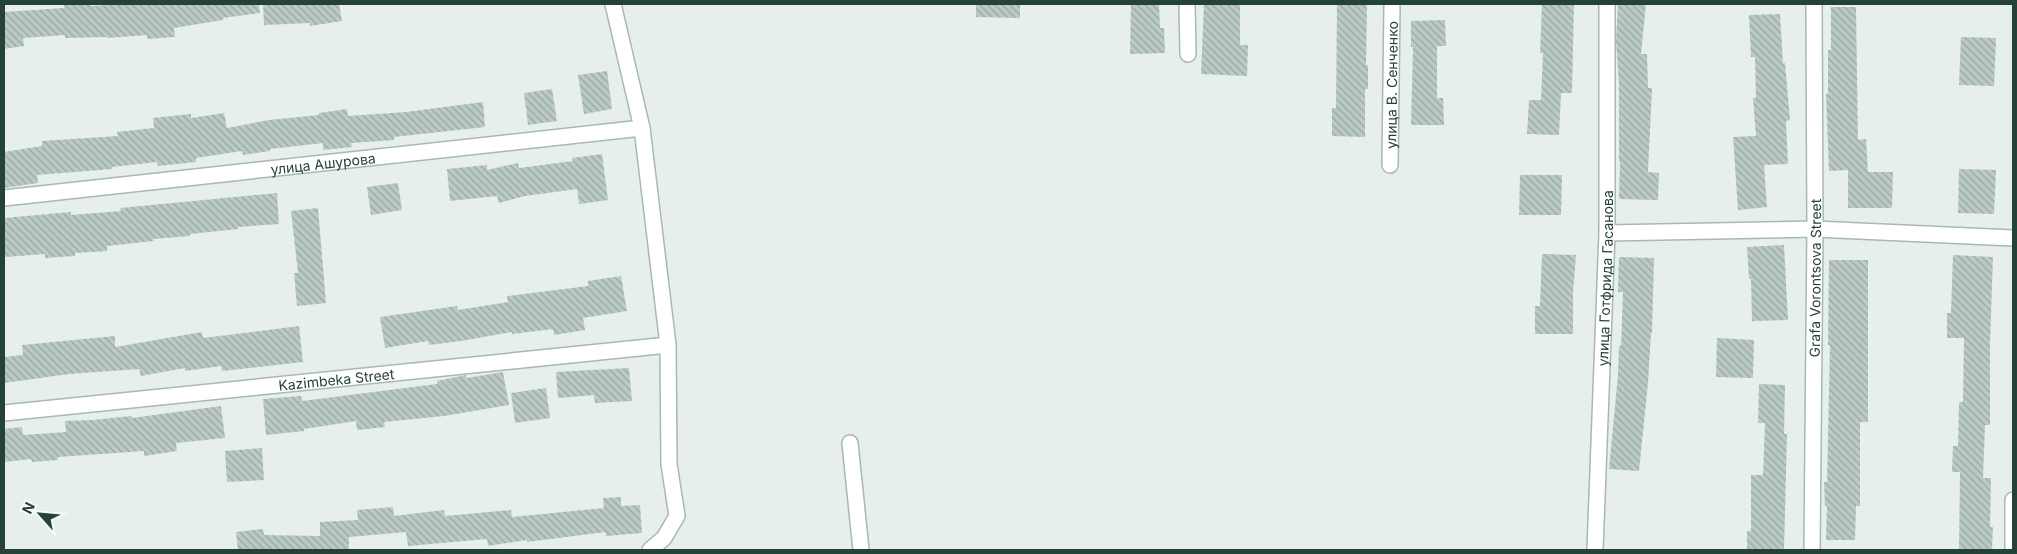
<svg xmlns="http://www.w3.org/2000/svg" width="2017" height="554" viewBox="0 0 2017 554" font-family="Inter,sans-serif">
  <style>
    .building { fill: url(#building-back-hatch) }
    .lines { fill: none; stroke-linecap: round; stroke-linejoin: round }
    .street-casing { stroke: #a8b8b2; stroke-width: 18 }
    .street { stroke: #fff; stroke-width: 15 }
    .labels { text-anchor: middle; dominant-baseline: central; stroke-width: 4; stroke-linejoin: round; paint-order: stroke }
    .street-label { font-size: 14px; fill: #24423a; stroke: #f7fbf9 }
  </style>
  <defs>
    <pattern id="building-back-hatch" width="6" height="6" patternUnits="userSpaceOnUse" patternTransform="scale(1.25)"><rect width="6" height="6" fill="#bbcac4"/><path d="M-1 5l2 2M0 0l6 6M5-1l2 2" fill="none" stroke="#98a6a0"/></pattern>
  </defs>
  <rect width="100%" height="100%" fill="#e6efeb"/>
  <path class="building" d="M 124,4 L 259,4 L 260,13 L 223,18 L 223,20 L 174,28 L 175,37 L 147,39 L 147,35 L 107,38 L 107,37 L 65,38 L 65,35 L 23,38 L 24,46 L 4,49 L 4,12 L 64,8 L 64,5 L 91,5 L 91,6 Z
    M 263,4 L 339,4 L 342,21 L 310,26 L 310,23 L 264,25 Z
    M 976,4 L 1020,4 L 1020,18 L 976,17 Z
    M 1131,4 L 1159,4 L 1160,28 L 1164,28 L 1165,53 L 1130,54 Z
    M 1204,4 L 1240,4 L 1240,45 L 1248,45 L 1247,76 L 1201,74 Z
    M 1337,4 L 1367,4 L 1366,65 L 1368,65 L 1368,89 L 1365,89 L 1365,137 L 1332,136 L 1332,108 L 1336,108 Z
    M 1542,4 L 1574,4 L 1572,93 L 1561,93 L 1559,135 L 1527,134 L 1529,100 L 1541,100 L 1543,53 L 1540,53 Z
    M 1618,4 L 1646,4 L 1641,54 L 1647,54 L 1648,88 L 1652,88 L 1648,172 L 1659,173 L 1658,200 L 1619,199 L 1620,162 L 1619,162 L 1619,83 L 1616,41 Z
    M 1831,7 L 1856,7 L 1858,140 L 1866,139 L 1868,172 L 1893,172 L 1892,208 L 1848,208 L 1848,170 L 1829,171 L 1826,94 L 1828,94 L 1828,50 L 1831,50 Z
    M 1780,14 L 1783,63 L 1785,63 L 1790,120 L 1786,121 L 1788,164 L 1764,165 L 1767,207 L 1738,210 L 1733,137 L 1756,136 L 1753,98 L 1756,98 L 1755,57 L 1751,57 L 1749,15 Z
    M 1445,20 L 1446,46 L 1437,46 L 1437,98 L 1443,98 L 1444,125 L 1411,125 L 1413,47 L 1411,47 L 1411,21 Z
    M 1961,37 L 1996,38 L 1994,86 L 1959,85 Z
    M 607,71 L 612,109 L 584,114 L 578,75 Z
    M 552,89 L 557,121 L 528,125 L 524,93 Z
    M 483,102 L 485,127 L 394,137 L 394,140 L 351,143 L 352,147 L 323,150 L 323,143 L 270,149 L 270,151 L 243,155 L 242,151 L 196,158 L 196,162 L 158,166 L 157,162 L 112,167 L 112,169 L 37,175 L 38,183 L 4,188 L 4,152 L 42,146 L 42,141 L 118,136 L 117,132 L 154,128 L 153,118 L 191,114 L 191,118 L 224,113 L 227,128 L 269,120 L 319,115 L 319,113 L 347,109 L 348,116 L 406,112 Z
    M 602,154 L 608,200 L 579,204 L 577,189 L 525,196 L 499,203 L 497,196 L 450,201 L 447,169 L 487,165 L 487,170 L 518,163 L 519,168 L 573,161 L 572,158 Z
    M 1959,169 L 1996,170 L 1994,214 L 1958,213 Z
    M 1520,175 L 1562,175 L 1561,215 L 1519,215 Z
    M 398,183 L 402,210 L 371,215 L 367,187 Z
    M 277,193 L 279,224 L 238,227 L 238,229 L 190,234 L 190,236 L 153,239 L 154,241 L 107,246 L 107,251 L 75,253 L 75,256 L 45,258 L 45,254 L 5,257 L 4,218 L 71,212 L 71,215 L 121,211 L 120,208 Z
    M 318,208 L 326,303 L 297,306 L 294,273 L 298,273 L 291,211 Z
    M 1784,245 L 1788,320 L 1752,321 L 1751,279 L 1749,279 L 1747,247 Z
    M 1542,254 L 1576,255 L 1573,292 L 1573,334 L 1535,334 L 1535,306 L 1540,306 Z
    M 1953,255 L 1993,257 L 1990,345 L 1990,425 L 1985,425 L 1983,478 L 1991,478 L 1990,527 L 1993,527 L 1992,550 L 1959,550 L 1960,472 L 1952,472 L 1953,446 L 1958,446 L 1959,402 L 1963,402 L 1964,338 L 1947,338 L 1947,313 L 1951,313 Z
    M 1619,257 L 1654,258 L 1652,333 L 1651,333 L 1648,383 L 1639,471 L 1609,469 L 1618,375 L 1619,346 L 1621,346 L 1623,292 L 1618,292 Z
    M 1829,260 L 1868,260 L 1868,422 L 1860,422 L 1860,506 L 1856,506 L 1855,540 L 1826,540 L 1827,506 L 1825,506 L 1824,482 L 1827,482 L 1830,345 L 1828,345 Z
    M 621,276 L 627,311 L 583,318 L 585,330 L 554,335 L 553,329 L 512,334 L 512,332 L 461,341 L 429,345 L 428,341 L 385,348 L 380,317 L 457,306 L 458,310 L 508,302 L 507,296 L 588,286 L 588,281 Z
    M 299,326 L 303,362 L 222,371 L 221,366 L 185,371 L 185,368 L 141,376 L 139,369 L 69,374 L 4,383 L 4,357 L 23,355 L 22,345 L 115,336 L 115,347 L 202,332 L 203,338 Z
    M 1717,338 L 1754,340 L 1753,378 L 1716,377 Z
    M 629,368 L 632,401 L 595,403 L 594,395 L 558,398 L 556,372 Z
    M 503,372 L 509,405 L 444,416 L 384,422 L 385,427 L 357,430 L 356,421 L 304,429 L 304,431 L 266,435 L 263,399 L 301,396 L 302,401 L 437,384 L 437,381 L 466,375 L 466,378 Z
    M 1759,384 L 1785,385 L 1784,434 L 1787,434 L 1784,550 L 1747,550 L 1747,531 L 1751,531 L 1751,475 L 1763,475 L 1765,423 L 1758,423 Z
    M 546,388 L 550,418 L 515,423 L 511,393 Z
    M 221,406 L 225,438 L 176,443 L 177,451 L 144,456 L 144,451 L 58,457 L 58,460 L 32,462 L 31,459 L 4,462 L 4,429 L 22,427 L 23,435 L 66,432 L 65,421 L 93,420 L 131,416 L 132,418 Z
    M 262,448 L 264,480 L 227,482 L 225,451 Z
    M 621,497 L 621,506 L 640,505 L 642,533 L 606,536 L 605,532 L 527,542 L 527,540 L 488,546 L 487,539 L 408,546 L 406,532 L 349,537 L 349,550 L 238,550 L 236,532 L 263,529 L 264,535 L 320,536 L 320,522 L 358,520 L 357,510 L 393,507 L 394,516 L 444,510 L 445,516 L 511,510 L 512,517 L 604,508 L 603,498 Z"/>
  <g class="lines">
    <defs>
      <g id="street">
        <path d="M 613,4 L 642,128 L 668,345 L 669,464 L 677,516 L 664,538 L 650,550"/>
        <path d="M 1187,4 L 1188,54"/>
        <path id="s1" d="M 1390,165 L 1392,4"/>
        <path id="s2" d="M 4,198 L 642,128"/>
        <path d="M 1607,233 L 1815,229 L 2013,238"/>
        <path id="s3" d="M 4,413 L 668,345"/>
        <path d="M 850,443 L 861,550"/>
        <path id="s4" d="M 1595,550 L 1607,233 L 1607,4"/>
        <path id="s5" d="M 1812,550 L 1815,229 L 1814,4"/>
        <path d="M 2013,550 L 2013,500"/>
      </g>
    </defs>
    <use href="#street" class="street-casing"/>
    <use href="#street" class="street"/>
  </g>
  <g class="labels">
    <g class="street-label">
      <text stroke="none"><textPath href="#s1" startOffset="80">улица В. Сенченко</textPath></text>
      <text stroke="none"><textPath href="#s2" startOffset="321">улица Ашурова</textPath></text>
      <text stroke="none"><textPath href="#s4" startOffset="272">улица Готфрида Гасанова</textPath></text>
      <text stroke="none"><textPath href="#s5" startOffset="272">Grafa Vorontsova Street</textPath></text>
      <text stroke="none"><textPath href="#s3" startOffset="334">Kazimbeka Street</textPath></text>
    </g>
  </g>
  <rect width="2017" height="554" fill="none" stroke="#24423a" stroke-width="10"/>
  <g transform="translate(40 514) rotate(297)" stroke="#f7fbf9" stroke-width="4" paint-order="stroke">
  <path d="M0-4L9 19L0 12L-9 19Z" fill="#24423a"/>
  <text y="-8" font-size="14" font-weight="bold" text-anchor="middle" fill="#24423a">N</text>
  </g>
</svg>
